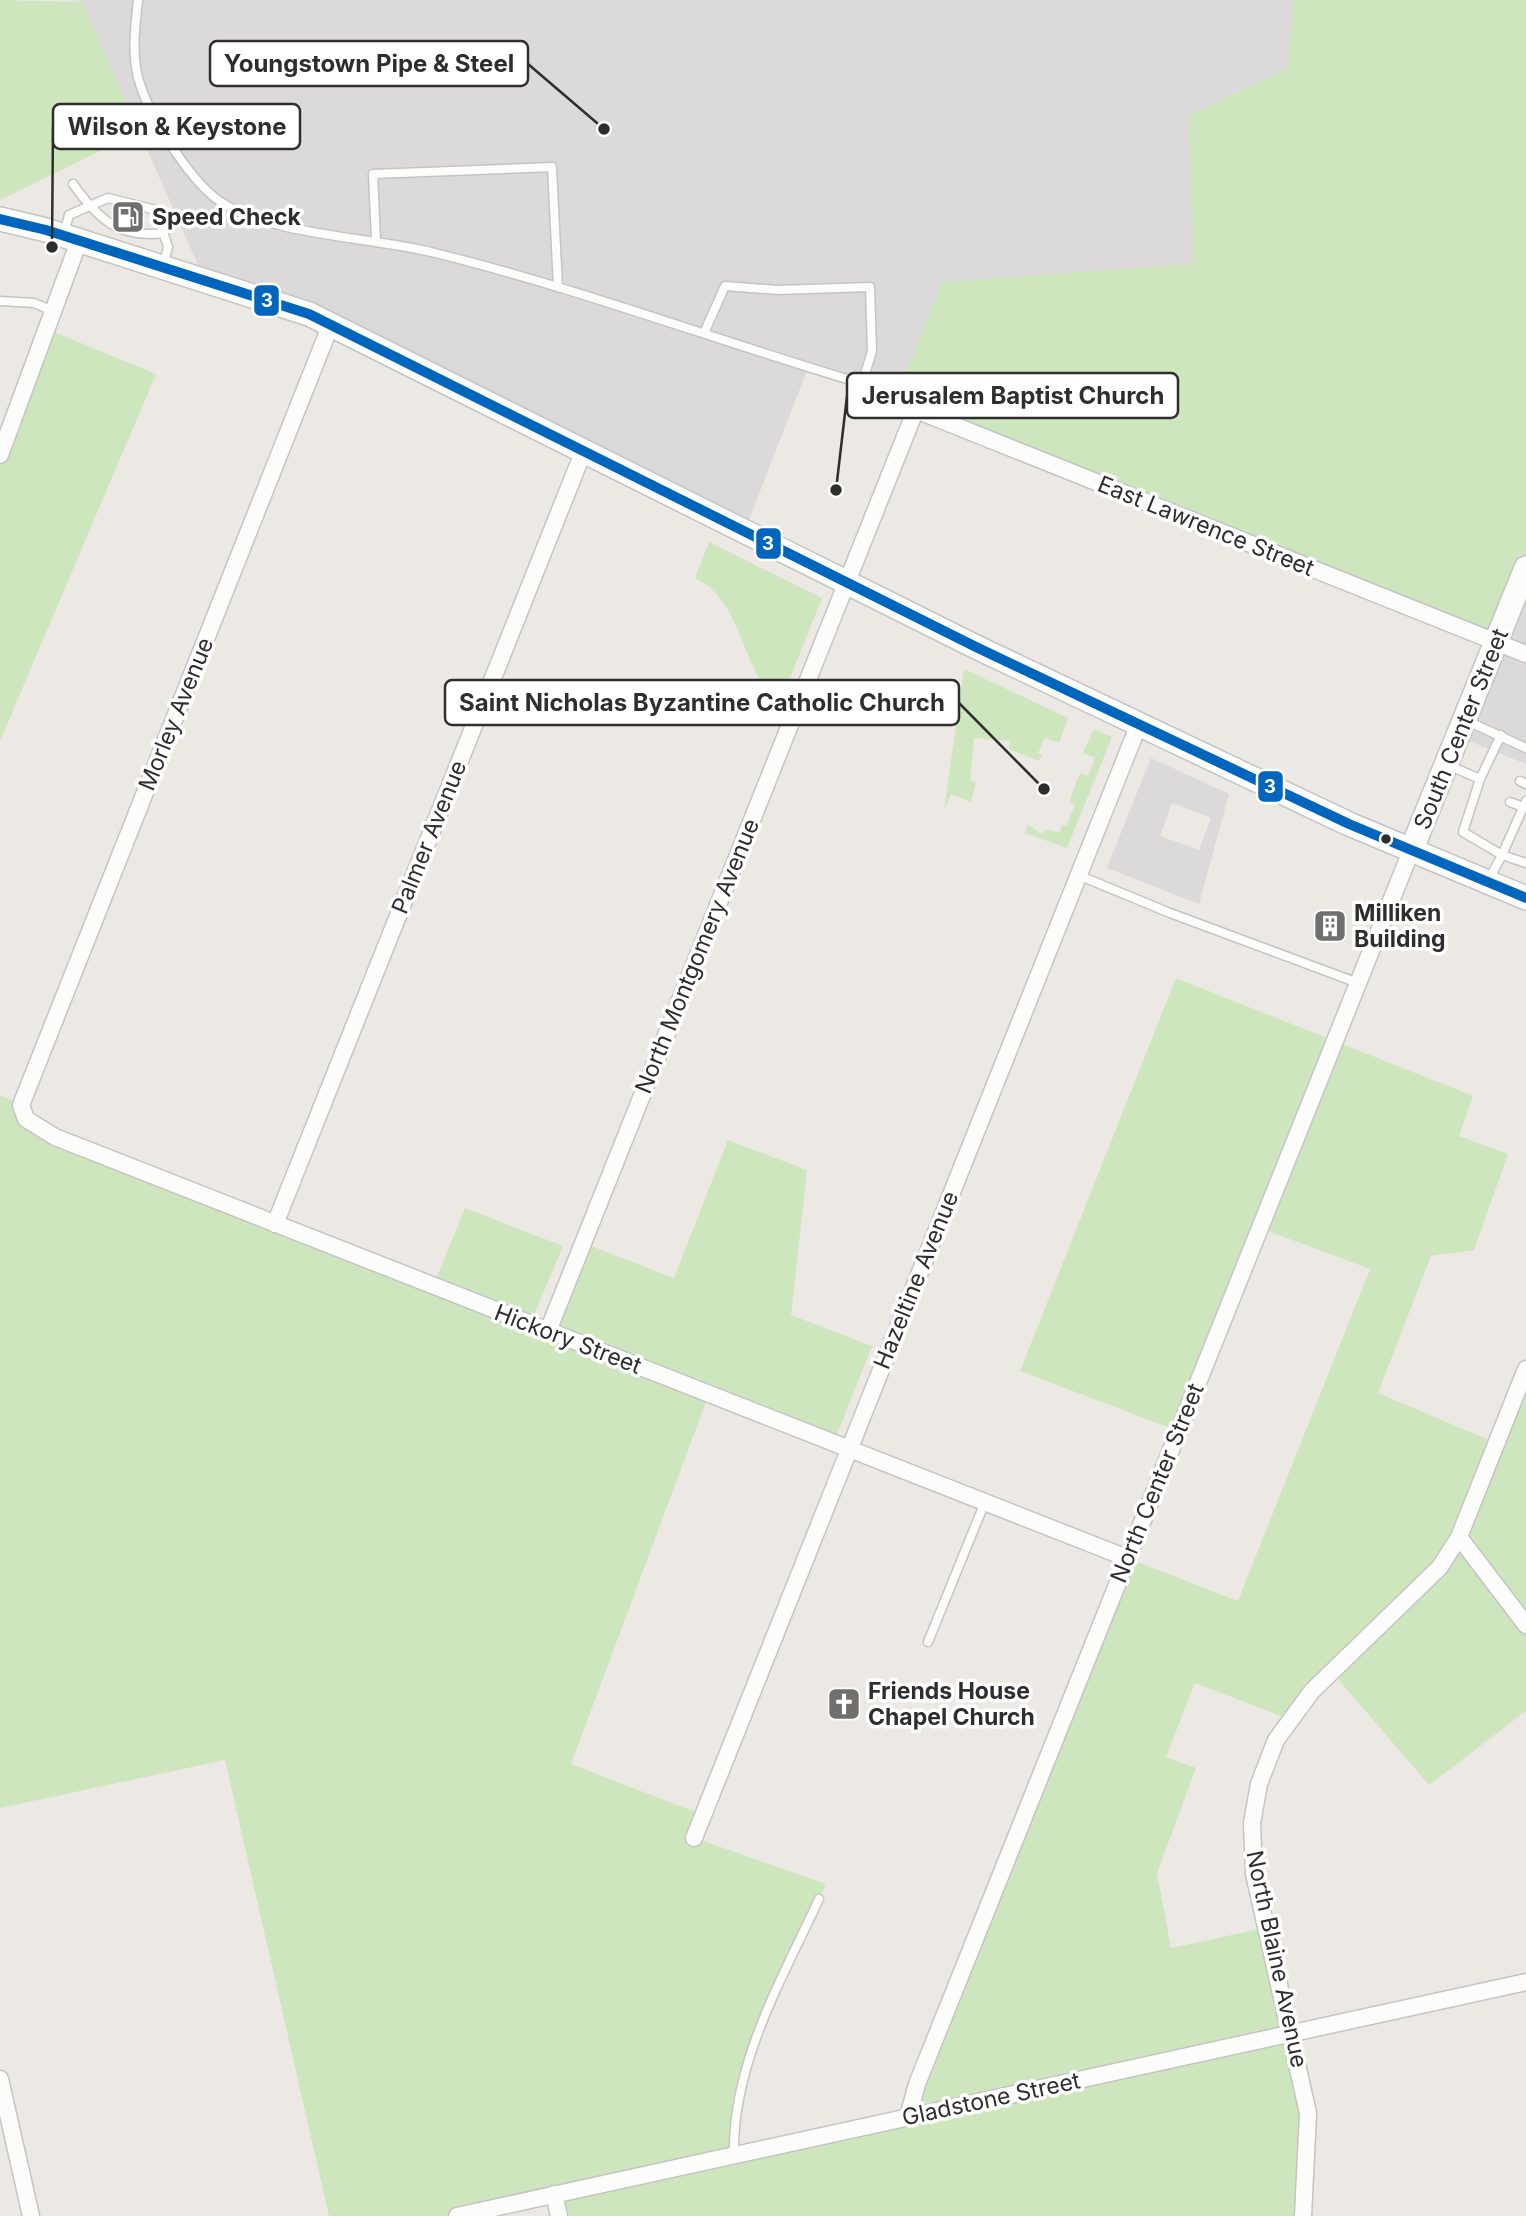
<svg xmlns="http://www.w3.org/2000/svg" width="1526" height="2216" viewBox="0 0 1526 2216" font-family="Inter,sans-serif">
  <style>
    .industrial { fill: #dcd9db; fill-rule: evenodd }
    .green { fill: #cee6be }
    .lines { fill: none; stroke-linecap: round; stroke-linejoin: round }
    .service-casing { stroke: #c5c4c5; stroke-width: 11 }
    .minor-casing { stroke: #c5c4c5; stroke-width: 19 }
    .secondary-casing { stroke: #c5c4c5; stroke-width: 26 }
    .service { stroke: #fcfcfb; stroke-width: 8 }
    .minor { stroke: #fcfcfb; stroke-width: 16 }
    .secondary { stroke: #fcfcfb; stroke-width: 23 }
    .bus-1-casing { stroke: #fff; stroke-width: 16 }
    .bus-1 { stroke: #0065bd; stroke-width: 10 }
    .bus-dot { fill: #2e2e2e; stroke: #fff; stroke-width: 2.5 }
    .labels { text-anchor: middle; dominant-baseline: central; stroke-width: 7; stroke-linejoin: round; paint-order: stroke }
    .poi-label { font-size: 23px; font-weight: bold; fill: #2e2e2e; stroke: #fff; text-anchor: start }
    .street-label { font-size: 23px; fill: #2e2e2e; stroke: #fff }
    .leader { fill: none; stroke: #2e2e2e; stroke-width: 2.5 }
    .callout-dot { fill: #2e2e2e; stroke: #fff; stroke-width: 2.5 }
    .callout { fill: #fff; stroke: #2e2e2e; stroke-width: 2.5 }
    .callout-label { font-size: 24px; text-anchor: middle; font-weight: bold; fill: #2e2e2e }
    .line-badge { stroke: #fff; stroke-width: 2.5 }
    .badge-label { font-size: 19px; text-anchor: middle; font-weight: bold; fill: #fff }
  </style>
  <rect width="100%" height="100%" fill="#ece8e4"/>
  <path class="industrial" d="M 70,0 L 1294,0 L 1287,69 L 1189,115 L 1193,265 L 942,282 L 897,397 L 808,368 L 745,530 L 373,344 L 205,281 L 82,2 Z
    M 1526,568 L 1526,764 L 1459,737 Z
    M 1151,758 L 1229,794 L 1199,904 L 1107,868 ZM 1172,803 L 1211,818 L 1199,850 L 1160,836 Z"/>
  <path class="green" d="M 0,0 L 82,2 L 139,132 L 0,200 Z
    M 1294,0 L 1526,0 L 1526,568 L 1496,642 L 897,397 L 942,282 L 1193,264 L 1189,115 L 1287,69 Z
    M 47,329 L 156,374 L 0,741 L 0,455 Z
    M 709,542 L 822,598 L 780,703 C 739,670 745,602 695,578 Z
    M 964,669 L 1068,718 L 1059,743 L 1045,738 L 1038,753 L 1042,755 L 1039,761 L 1009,749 L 1010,741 L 974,738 L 970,781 L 976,782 L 971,802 L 951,794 L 944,810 Z
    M 1094,729 L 1112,737 L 1067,848 L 1025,833 L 1028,825 L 1040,833 L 1050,830 L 1059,833 L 1062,825 L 1066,826 L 1075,805 L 1069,802 L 1080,773 L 1088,776 L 1095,758 L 1083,753 Z
    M 1176,978 L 1473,1096 L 1459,1136 L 1508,1154 L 1474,1250 L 1431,1256 L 1378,1393 L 1496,1443 L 1526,1369 L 1526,1711 L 1429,1785 L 1332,1672 L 1289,1719 L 1195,1683 L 1166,1757 L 1196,1768 L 1157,1873 L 1171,1948 L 1265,1928 L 1303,2084 L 1303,2216 L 559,2216 L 554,2195 L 457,2216 L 329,2216 L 225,1760 L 0,1808 L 0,1095 L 21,1105 L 26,1119 L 548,1331 L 583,1243 L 674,1278 L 728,1140 L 807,1170 L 791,1315 L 872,1346 L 836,1437 L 709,1394 L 571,1764 L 703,1815 L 695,1838 L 826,1884 L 752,2051 L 734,2154 L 908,2117 L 1127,1558 L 1238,1601 L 1370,1269 L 1260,1228 L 1178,1431 L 1020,1371 Z
    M 465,1208 L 563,1246 L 533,1317 L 436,1279 Z"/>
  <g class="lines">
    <defs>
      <path id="service" d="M 138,0 C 135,27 131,58 140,84 C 151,119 193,186 224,204 C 277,236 373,237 435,253 C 585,290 729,345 877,388 L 917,406
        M 73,184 C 98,219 119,239 164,233
        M 64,233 L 69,215 L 108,198 L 156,210 L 168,247 L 163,266
        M 376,240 L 373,174 L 552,167 L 558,287
        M 0,301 L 34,303 L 53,311
        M 704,333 L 725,286 L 778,290 L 870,287 L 872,351 L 862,384
        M 1465,720 L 1526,748
        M 1448,765 L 1480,779 L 1501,735
        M 1480,779 L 1463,832 L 1502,855 L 1488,881
        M 1520,781 L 1526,784
        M 1526,801 L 1502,855 L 1526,863
        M 1510,802 L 1523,807
        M 1078,875 L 1170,913 L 1358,983
        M 928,1642 L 985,1502
        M 734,2155 C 732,2064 782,1979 819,1899"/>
      <path id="minor" d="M 331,324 L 21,1105 L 26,1119 L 55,1137 L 1127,1558
        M 916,410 L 1526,654
        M 0,455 L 79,241
        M 275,1224 L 584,450
        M 548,1331 L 926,384
        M 1459,1537 L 1526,1625
        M 694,1838 L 1139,724
        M 0,2079 L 31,2216
        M 908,2117 L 917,2084 L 1411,851
        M 554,2194 L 559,2216
        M 457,2216 L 1526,1982
        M 1303,2216 L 1308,2113 L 1254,1874 L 1252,1823 L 1259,1784 L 1276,1740 L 1312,1691 L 1440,1567 L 1459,1537 L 1526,1369"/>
      <path id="secondary" d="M 0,219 L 46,230 L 309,314 L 976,647 L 1349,824 L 1526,898
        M 1411,851 L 1526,568"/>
    </defs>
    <use href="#service" class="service-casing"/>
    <use href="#minor" class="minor-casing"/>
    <use href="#secondary" class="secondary-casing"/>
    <use href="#service" class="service"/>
    <use href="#minor" class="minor"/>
    <use href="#secondary" class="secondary"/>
    <defs>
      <path id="bus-1" d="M 0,219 L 46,230 L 309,314 L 976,647 L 1349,824 L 1526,898"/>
    </defs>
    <use href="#bus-1" class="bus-1-casing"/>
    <use href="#bus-1" class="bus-1"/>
  </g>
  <defs>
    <symbol id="fuel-square" viewBox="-11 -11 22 22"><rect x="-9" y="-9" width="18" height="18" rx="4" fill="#706f6e" stroke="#fff"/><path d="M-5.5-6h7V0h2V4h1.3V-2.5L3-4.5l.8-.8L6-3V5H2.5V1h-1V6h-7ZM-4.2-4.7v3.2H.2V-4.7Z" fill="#fff"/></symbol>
    <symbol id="building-square" viewBox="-11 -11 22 22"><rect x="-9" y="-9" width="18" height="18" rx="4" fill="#706f6e" stroke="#fff"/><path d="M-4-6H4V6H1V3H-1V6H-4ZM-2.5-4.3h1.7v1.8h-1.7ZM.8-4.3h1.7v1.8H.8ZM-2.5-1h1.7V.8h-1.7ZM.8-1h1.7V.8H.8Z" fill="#fff"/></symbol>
    <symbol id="church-square" viewBox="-11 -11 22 22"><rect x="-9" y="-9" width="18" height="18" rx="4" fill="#706f6e" stroke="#fff"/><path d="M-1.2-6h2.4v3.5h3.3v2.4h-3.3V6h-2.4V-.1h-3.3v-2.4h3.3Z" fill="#fff"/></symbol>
  </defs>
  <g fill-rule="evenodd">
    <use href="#fuel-square" x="109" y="198" width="38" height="38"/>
    <use href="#building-square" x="1311" y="907" width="38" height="38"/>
    <use href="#church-square" x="825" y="1685" width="38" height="38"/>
  </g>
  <circle class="bus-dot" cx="1386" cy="839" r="6"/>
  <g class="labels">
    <g class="poi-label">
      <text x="152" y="217">Speed Check</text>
      <text x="1354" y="913">Milliken<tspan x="1354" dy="26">Building</tspan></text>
      <text x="868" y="1691">Friends House<tspan x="868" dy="26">Chapel Church</tspan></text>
    </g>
    <g class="street-label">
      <text transform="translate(1206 526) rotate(22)">East Lawrence Street</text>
      <text transform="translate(176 714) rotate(-68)">Morley Avenue</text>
      <text transform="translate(1461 729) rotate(-68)">South Center Street</text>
      <text transform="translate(429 837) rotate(-68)">Palmer Avenue</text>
      <text transform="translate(697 956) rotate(-68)">North Montgomery Avenue</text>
      <text transform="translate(916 1280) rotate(-68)">Hazeltine Avenue</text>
      <text transform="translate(568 1339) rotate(21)">Hickory Street</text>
      <text transform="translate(1157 1483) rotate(-68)">North Center Street</text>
      <text transform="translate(1277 1959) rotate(78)">North Blaine Avenue</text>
      <text transform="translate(991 2099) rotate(-12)">Gladstone Street</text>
    </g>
  </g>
  <path class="leader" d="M604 129L528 64M52 247L53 127M836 490L847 396M1044 789L959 703"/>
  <g class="callout-dot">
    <circle cx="604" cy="129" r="7"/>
    <circle cx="52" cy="247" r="7"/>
    <circle cx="836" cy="490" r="7"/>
    <circle cx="1044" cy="789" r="7"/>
  </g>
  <g class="callout">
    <rect x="210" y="41" width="318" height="45" rx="7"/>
    <rect x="53" y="104" width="247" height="45" rx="7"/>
    <rect x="847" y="373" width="331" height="45" rx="7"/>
    <rect x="445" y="680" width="514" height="45" rx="7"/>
  </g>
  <g class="callout-label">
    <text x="369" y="72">Youngstown Pipe &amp; Steel</text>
    <text x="177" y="135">Wilson &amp; Keystone</text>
    <text x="1013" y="404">Jerusalem Baptist Church</text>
    <text x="702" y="711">Saint Nicholas Byzantine Catholic Church</text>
  </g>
  <g class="line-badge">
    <rect x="253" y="284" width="27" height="33" rx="7" fill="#0065bd"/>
    <rect x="755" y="527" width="27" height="33" rx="7" fill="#0065bd"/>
    <rect x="1257" y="770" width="27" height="33" rx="7" fill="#0065bd"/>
  </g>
  <g class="badge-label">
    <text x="267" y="307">3</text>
    <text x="768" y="550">3</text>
    <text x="1270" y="793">3</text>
  </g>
</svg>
